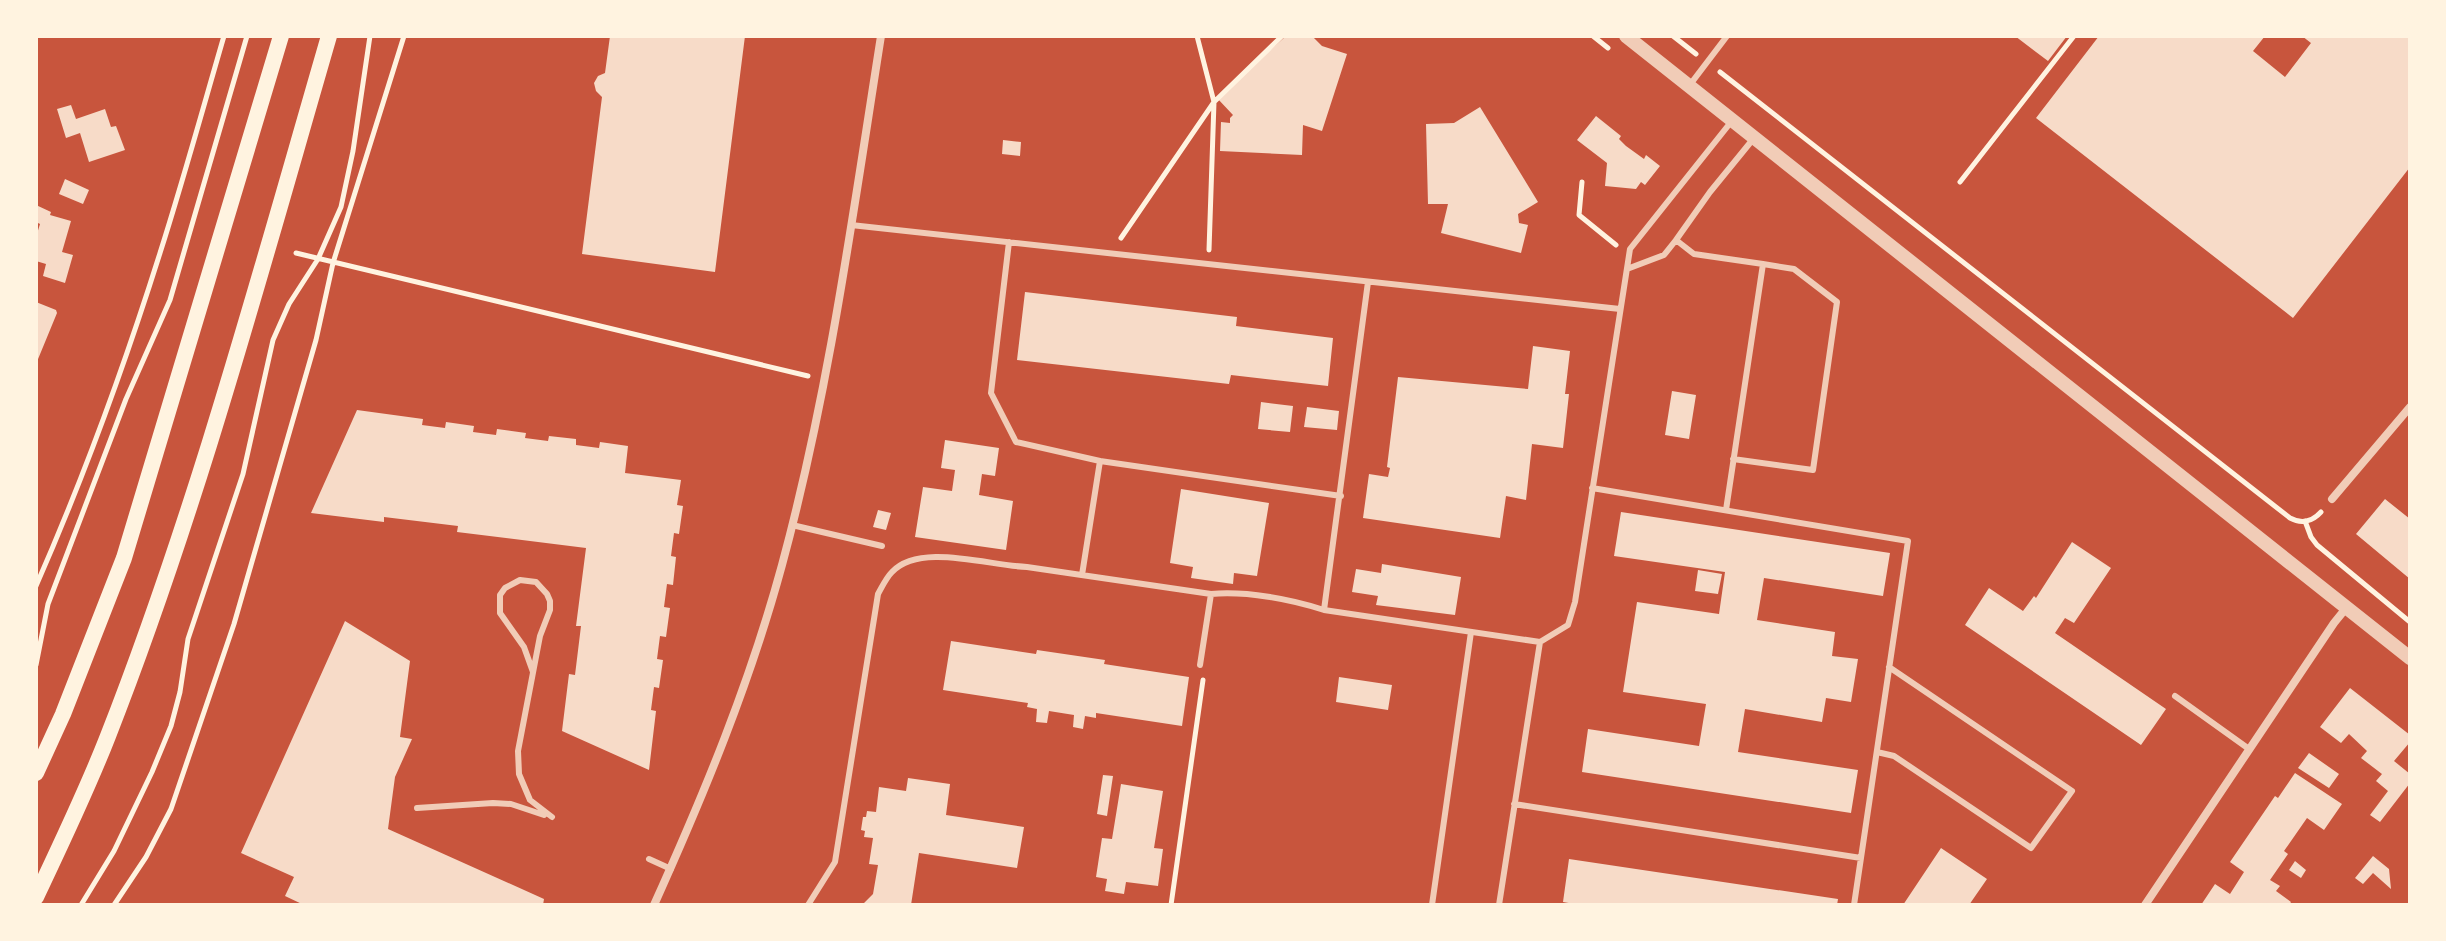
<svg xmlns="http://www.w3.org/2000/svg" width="2446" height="941" viewBox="0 0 2446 941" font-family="'Sofia Sans Condensed',sans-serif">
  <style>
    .building { fill: #f7dbc8 }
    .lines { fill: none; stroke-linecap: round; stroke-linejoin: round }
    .path { stroke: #fff3e0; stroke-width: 5 }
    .service { stroke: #f1ccb7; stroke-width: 6 }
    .minor { stroke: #f1ccb7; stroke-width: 8 }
    .tertiary { stroke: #f1ccb7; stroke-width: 14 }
    .secondary { stroke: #fff3e0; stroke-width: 16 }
  </style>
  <rect width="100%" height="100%" fill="#c8553d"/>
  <path class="building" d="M 610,36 L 745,36 L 715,272 L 582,254 L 602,97 L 596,91 L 594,83 L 598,76 L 605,73 Z
    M 1286,36 L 1312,36 L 1322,46 L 1347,54 L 1322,131 L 1303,125 L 1302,155 L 1220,151 L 1221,122 L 1230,123 L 1230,118 L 1233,115 L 1217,98 Z
    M 2015,36 L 2067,36 L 2048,61 Z
    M 2099,36 L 2265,36 L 2253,51 L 2285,77 L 2311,43 L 2302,36 L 2410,36 L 2410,167 L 2293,318 L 2036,118 Z
    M 71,105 L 76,119 L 105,109 L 111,127 L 116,126 L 125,150 L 89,162 L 80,133 L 66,138 L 57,109 Z
    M 1480,107 L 1538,202 L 1518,214 L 1519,223 L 1528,225 L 1521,253 L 1441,233 L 1448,204 L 1428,204 L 1426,124 L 1454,123 Z
    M 1596,116 L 1621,136 L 1619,139 L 1626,146 L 1644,159 L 1646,155 L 1660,166 L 1645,185 L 1641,182 L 1636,189 L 1605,186 L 1607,163 L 1577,140 Z
    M 1003,140 L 1021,142 L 1020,156 L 1002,154 Z
    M 65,179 L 89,190 L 83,204 L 59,194 Z
    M 36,205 L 51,212 L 50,215 L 71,221 L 62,252 L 73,255 L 65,283 L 43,276 L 46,264 L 36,261 L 36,237 L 40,224 L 36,222 Z
    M 1025,292 L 1237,317 L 1236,326 L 1333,338 L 1328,386 L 1231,375 L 1229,384 L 1017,360 Z
    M 36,302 L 56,310 L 57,313 L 36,364 Z
    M 1533,346 L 1570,351 L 1565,394 L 1569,394 L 1563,448 L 1532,444 L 1526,500 L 1506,496 L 1500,538 L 1363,518 L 1369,474 L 1388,477 L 1390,468 L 1387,467 L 1398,377 L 1528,389 Z
    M 1672,391 L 1696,395 L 1689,439 L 1665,435 Z
    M 1261,402 L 1293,406 L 1290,432 L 1258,429 Z
    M 1307,407 L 1339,411 L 1337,430 L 1304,427 Z
    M 357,410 L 423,419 L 422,425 L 445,428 L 446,422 L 474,426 L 473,432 L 496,435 L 497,429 L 526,433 L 525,438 L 548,441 L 549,436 L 576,439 L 576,445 L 599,448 L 600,442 L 628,446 L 625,473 L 681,480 L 677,505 L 683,506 L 679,534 L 674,533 L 671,556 L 676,557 L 673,585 L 667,584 L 664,607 L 670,608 L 666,637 L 660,636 L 657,659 L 663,660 L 659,688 L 654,687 L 651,710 L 656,711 L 649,770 L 562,731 L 569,674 L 575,675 L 581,626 L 576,626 L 586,548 L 457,532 L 458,526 L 384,517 L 384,522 L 311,513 Z
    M 945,440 L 999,448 L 995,476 L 982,474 L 979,495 L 1013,501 L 1006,550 L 915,537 L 923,487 L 952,491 L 955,470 L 941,468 Z
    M 1181,489 L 1269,503 L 1257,576 L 1234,573 L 1233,584 L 1191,578 L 1193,567 L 1170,563 Z
    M 2385,499 L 2410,519 L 2410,579 L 2356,534 Z
    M 878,510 L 891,513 L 886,530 L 873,527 Z
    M 1621,512 L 1890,553 L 1883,596 L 1764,578 L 1757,620 L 1835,632 L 1832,656 L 1858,659 L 1851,702 L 1826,698 L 1822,722 L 1745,709 L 1738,752 L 1858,770 L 1851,813 L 1582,772 L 1588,729 L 1699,746 L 1706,704 L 1623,692 L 1637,602 L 1719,614 L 1725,572 L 1614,556 Z
    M 2072,542 L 2111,568 L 2074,623 L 2065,618 L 2055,633 L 2166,709 L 2141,745 L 1965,625 L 1989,588 L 2023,611 L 2034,596 L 2036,598 Z
    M 1382,564 L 1461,577 L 1455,615 L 1376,605 L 1378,596 L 1352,592 L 1356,569 L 1381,573 Z
    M 1698,570 L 1722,574 L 1718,594 L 1695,591 Z
    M 345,621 L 410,661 L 400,737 L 412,739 L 395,777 L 388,829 L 544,899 L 543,905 L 304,905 L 285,896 L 294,877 L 241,853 Z
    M 951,641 L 1036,654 L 1037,650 L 1105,660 L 1104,664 L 1189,677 L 1182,726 L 1096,713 L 1096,718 L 1085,716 L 1083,729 L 1073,727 L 1074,715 L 1049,711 L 1047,723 L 1036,722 L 1037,709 L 1027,707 L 1028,703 L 943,690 Z
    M 1339,677 L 1392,685 L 1388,710 L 1336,702 Z
    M 2350,688 L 2410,735 L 2410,742 L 2394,761 L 2410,774 L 2410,783 L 2380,822 L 2370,815 L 2388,791 L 2376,781 L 2382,774 L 2361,758 L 2367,751 L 2349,734 L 2341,743 L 2320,727 Z
    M 2309,753 L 2339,774 L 2329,788 L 2298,768 Z
    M 2295,773 L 2342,804 L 2324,830 L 2307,818 L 2284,851 L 2288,854 L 2270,880 L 2280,886 L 2276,891 L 2291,902 L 2289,905 L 2201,905 L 2215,884 L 2230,894 L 2244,872 L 2230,862 L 2275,796 L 2278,798 Z
    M 1103,775 L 1113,776 L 1107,816 L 1097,814 Z
    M 908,778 L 950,784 L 946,815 L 1024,827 L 1017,868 L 919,853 L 911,905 L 862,905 L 873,894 L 878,865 L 869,864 L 873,838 L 864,837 L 865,831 L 861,830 L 863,817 L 866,817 L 867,811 L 876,812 L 879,787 L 906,791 Z
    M 1121,784 L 1163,791 L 1154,848 L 1163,849 L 1158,886 L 1126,882 L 1124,894 L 1105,891 L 1107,879 L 1096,877 L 1102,838 L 1112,839 Z
    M 1941,848 L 1987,879 L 1969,905 L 1903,905 Z
    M 2373,856 L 2389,869 L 2391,889 L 2373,873 L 2363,884 L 2355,878 Z
    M 1569,859 L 1838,899 L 1837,905 L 1580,905 L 1563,902 Z
    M 2295,861 L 2306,870 L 2301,878 L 2289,870 Z"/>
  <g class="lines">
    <path class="path" d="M 1197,36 L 1214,102 L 1209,250
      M 1593,36 L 1608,48
      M 1673,36 L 1696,54
      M 1720,72 L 2290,518 C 2301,524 2312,522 2321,512
      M 1582,182 L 1579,215 L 1616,245
      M 1960,182 L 2074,36
      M 1121,238 L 1214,102 L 1282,36
      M 296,253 L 808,376
      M 2305,521 L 2311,537 L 2317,545 L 2410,622
      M 36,586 C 83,479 125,364 160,253 C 183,181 203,108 224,36
      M 36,665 L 48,604 L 126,399 L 170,300 L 247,36
      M 81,905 L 114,851 L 152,772 L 171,726 L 180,692 L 188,639 L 243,474 L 273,340 L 289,304 L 318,259 L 341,207 L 353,151 L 370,36
      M 114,905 L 146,857 L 171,809 L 234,624 L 316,340 L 333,263 L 404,36
      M 1171,905 L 1203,680"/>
    <path class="service" d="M 1689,86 L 1727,36
      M 851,225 L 1620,309
      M 1676,240 L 1710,192 L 1754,138
      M 1009,242 L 991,393 L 1016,442 L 1100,461
      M 1627,269 L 1664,255 L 1676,240 L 1694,254 L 1763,264 L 1726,510
      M 1733,459 L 1813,470 L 1837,302 L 1794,269 L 1763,264
      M 1592,488 L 1908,541 L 1854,905
      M 792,525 L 882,546
      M 1082,575 L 1100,461 L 1341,496
      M 1324,610 L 1368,282
      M 1200,665 L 1211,594
      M 533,672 L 524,647 L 500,613 L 500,595 L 505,588 L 520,580 L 536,582 L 547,594 L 550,601 L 550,610 L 540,636 L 518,751 L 519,774 L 530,800 L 552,817
      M 2175,696 L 2249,749
      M 1877,752 L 1894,756 L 2031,848 L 2072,791 L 1889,667
      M 1514,804 L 1861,858
      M 417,808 L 493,803 L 511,804 L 544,815
      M 649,859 L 671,869
      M 808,905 L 835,862 L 878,594 C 882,587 886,578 892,572 C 920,542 990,566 1027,567 L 1211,594 C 1247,591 1290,599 1324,610 L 1540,642 L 1568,625 L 1575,602 L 1630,249 L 1731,122
      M 1432,905 L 1471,632
      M 1499,905 L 1540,642"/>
    <path class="minor" d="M 2332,499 L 2410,407
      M 654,905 C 704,794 750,683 782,565 C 829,392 853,213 881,36
      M 2145,905 L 2334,623 L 2347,607"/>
    <path class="tertiary" d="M 1626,36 L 2410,658"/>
    <path class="secondary" d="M 36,773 L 63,714 L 124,558 L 281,36
      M 36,897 C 61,844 87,790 108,736 C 197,509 261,270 329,36"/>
  </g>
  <rect width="2446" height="941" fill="none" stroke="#fff3e0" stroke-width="76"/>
</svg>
